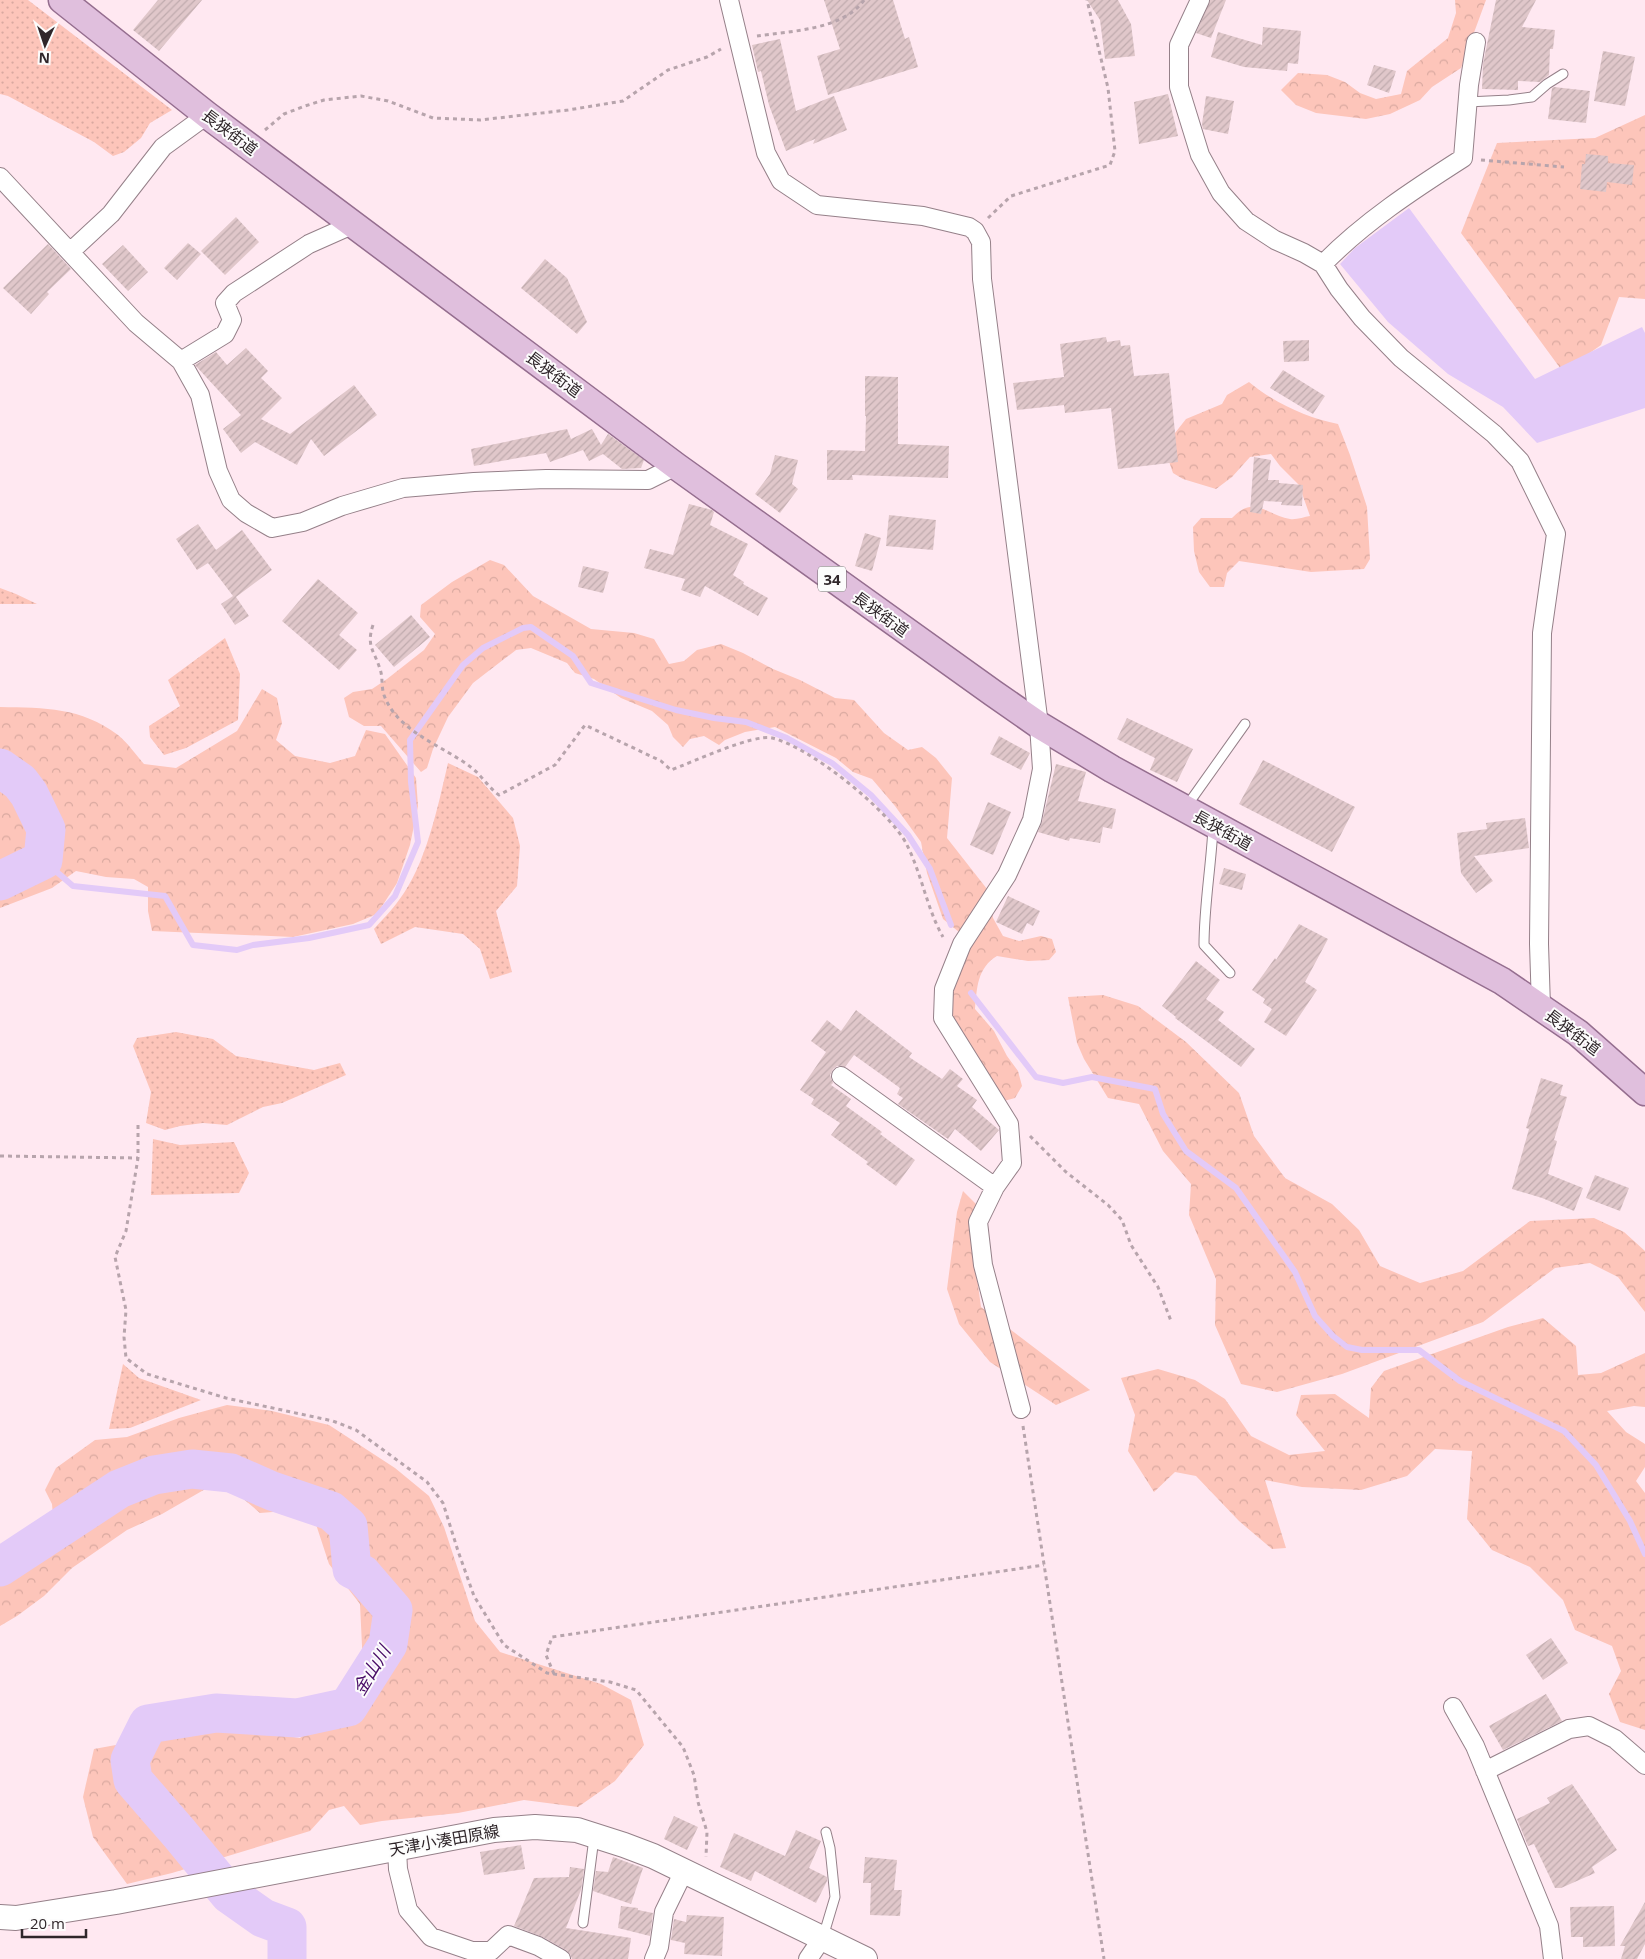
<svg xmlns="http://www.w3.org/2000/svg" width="1645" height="1959" viewBox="0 0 1645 1959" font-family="'Open Sans','Noto Sans JP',sans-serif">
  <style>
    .green { fill: url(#green-dots) }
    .forest { fill: url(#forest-crowns) }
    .water { fill: #e3caf8 }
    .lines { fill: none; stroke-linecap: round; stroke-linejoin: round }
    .stream { stroke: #e3caf8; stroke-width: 6 }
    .river { stroke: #e3caf8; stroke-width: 39 }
    .building { fill: url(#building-hatch) }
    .lane-casing { stroke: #958089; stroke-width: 11 }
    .street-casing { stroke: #958089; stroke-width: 20 }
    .secondary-casing { stroke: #958089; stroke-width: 26 }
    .primary-casing { stroke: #956e8f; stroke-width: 29 }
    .path { stroke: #b7a4ac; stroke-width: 3; stroke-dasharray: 4 4; stroke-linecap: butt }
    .lane { stroke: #fff; stroke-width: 9 }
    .street { stroke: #fff; stroke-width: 18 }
    .secondary { stroke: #fff; stroke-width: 24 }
    .primary { stroke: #e0bfdd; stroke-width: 26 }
    .labels { text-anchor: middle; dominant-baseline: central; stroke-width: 4; stroke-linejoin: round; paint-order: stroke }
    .shield { fill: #fcfcfc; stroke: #6c6669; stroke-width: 1 }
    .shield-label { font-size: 15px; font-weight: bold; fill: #2f262a }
    .street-label { font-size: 16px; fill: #2f262a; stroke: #fcfcfc }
    .water-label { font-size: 18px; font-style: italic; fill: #480c67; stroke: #fcfcfc }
  </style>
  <defs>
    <pattern id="green-dots" width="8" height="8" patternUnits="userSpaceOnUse" patternTransform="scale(1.25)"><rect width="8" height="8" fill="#fdc5ba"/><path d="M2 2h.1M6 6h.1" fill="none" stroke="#d9a9a0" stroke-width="1.8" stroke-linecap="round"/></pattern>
    <pattern id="forest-crowns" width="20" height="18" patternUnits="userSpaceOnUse" patternTransform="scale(1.25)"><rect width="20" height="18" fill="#fdc5ba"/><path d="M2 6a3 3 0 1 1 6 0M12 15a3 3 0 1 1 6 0" fill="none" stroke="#d9a9a0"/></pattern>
    <pattern id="building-hatch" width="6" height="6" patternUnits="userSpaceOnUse" patternTransform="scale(1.25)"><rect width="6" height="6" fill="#e0c7ca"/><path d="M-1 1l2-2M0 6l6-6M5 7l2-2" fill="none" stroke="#c0abae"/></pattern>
  </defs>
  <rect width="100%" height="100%" fill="#ffe8f1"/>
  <path class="green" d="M 0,0 L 28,0 L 172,110 L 150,123 L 141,138 L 124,152 L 113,156 L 94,142 L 8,96 L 0,94 Z
    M 0,588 L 16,594 L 37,604 L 0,604 Z
    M 225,638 L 240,674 L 238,720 L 186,748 L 164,755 L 150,737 L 149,726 L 180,706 L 168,680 Z
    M 448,763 L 478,777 L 513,818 L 520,846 L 517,886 L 496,911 L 512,972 L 490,979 L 480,949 L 463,934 L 415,927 L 381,944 L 374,929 C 382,920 392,910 399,900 C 426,865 438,806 448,763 Z
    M 176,1032 L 213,1039 L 236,1056 L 314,1070 L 340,1063 L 346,1075 L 282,1103 L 263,1107 L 227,1125 L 203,1123 L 180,1126 L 165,1130 L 146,1123 L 151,1092 L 133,1046 L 137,1038 Z
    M 153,1139 L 180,1145 L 234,1142 L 249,1173 L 239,1193 L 151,1195 Z
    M 123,1364 L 139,1378 L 201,1400 L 130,1428 L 109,1429 Z"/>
  <path class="forest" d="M 1455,0 L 1486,0 L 1461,68 L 1432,87 L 1420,100 L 1390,114 L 1366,119 L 1316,113 L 1296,105 L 1281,90 L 1298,73 L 1327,75 L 1345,82 L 1360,93 L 1376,99 L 1401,94 L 1407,71 L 1448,38 L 1456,13 Z
    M 1645,115 L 1645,299 L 1619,297 L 1601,345 L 1563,372 L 1461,233 L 1497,143 L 1595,138 Z
    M 1249,382 C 1273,402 1307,418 1338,424 L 1350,455 L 1367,507 L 1370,559 L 1364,569 L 1311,572 L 1239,561 L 1227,573 L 1224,587 L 1210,587 L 1199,572 L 1194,551 L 1193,527 L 1201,518 L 1232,518 C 1255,494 1265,515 1290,519 C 1296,520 1304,517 1310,516 L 1299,485 L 1280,466 L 1271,454 L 1250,457 L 1232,477 L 1216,489 L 1183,479 L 1173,473 L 1164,447 L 1186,419 L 1222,404 L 1227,395 Z
    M 490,560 L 504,565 L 533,596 L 591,629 L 634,633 L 654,639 L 669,664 L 684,661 L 697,650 L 721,644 L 743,653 L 773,669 L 800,680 L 835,698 L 854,700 L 884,733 L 908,750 L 922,747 L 936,758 L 952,778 L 947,838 L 987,889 L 993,918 L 1003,936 L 1019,941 L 1041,936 L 1052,939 L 1056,952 L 1049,960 L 1028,961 L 997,956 C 977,968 977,988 975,1009 L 994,1031 L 1007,1056 L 1018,1071 L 1022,1086 L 1015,1098 L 1004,1101 L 975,1052 L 954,1025 L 951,1014 L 952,987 L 966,953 L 959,932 L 943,919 L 927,873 L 921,842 L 895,806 L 872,779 L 853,772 L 836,758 L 775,727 L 745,732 L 725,740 L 719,745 L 704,736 L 690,739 L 683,747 L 673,737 L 668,725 L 652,711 L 621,698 L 594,679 L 575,673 L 567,663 L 531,648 L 516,650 L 473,683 L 448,717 L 433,749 L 427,768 L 421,772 L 381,726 L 364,726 L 349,717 L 344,698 L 353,692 L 372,689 L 387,679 L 424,650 L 435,634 L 420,617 L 421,605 L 452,582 Z
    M 262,689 L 277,698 L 282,723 L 276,740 L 295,756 L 330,763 L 355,756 L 366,730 L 385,734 L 416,778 L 418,806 L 410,845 L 397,883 L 377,914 L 353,924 L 293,937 L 152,931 L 148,911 L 148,887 L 134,879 L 106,877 L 76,871 L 52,888 L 0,908 L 0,707 C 46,708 80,707 118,735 C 128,743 136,755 144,764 L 176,768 L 237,731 Z
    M 1103,995 L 1138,1006 L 1186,1042 L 1239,1093 L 1254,1136 L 1285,1178 L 1332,1204 L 1359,1230 L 1380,1266 L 1420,1283 L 1463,1271 L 1530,1221 L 1594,1218 L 1624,1232 L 1645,1251 L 1645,1312 L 1618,1277 L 1590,1263 L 1555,1268 L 1483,1322 L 1342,1374 L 1277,1392 L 1241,1384 L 1215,1325 L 1216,1279 L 1189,1215 L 1191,1184 L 1163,1151 L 1139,1104 L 1108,1098 L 1084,1059 L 1077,1043 L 1068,997 Z
    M 963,1191 L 976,1204 L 970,1226 L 981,1307 L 1090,1390 L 1056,1405 L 990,1362 L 959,1324 L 947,1289 L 957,1212 Z
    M 1543,1318 L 1576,1346 L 1578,1375 L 1601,1373 L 1645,1353 L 1645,1407 L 1634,1406 L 1607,1411 L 1626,1432 L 1645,1444 L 1645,1467 L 1636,1481 L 1645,1493 L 1645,1730 L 1620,1722 L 1609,1694 L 1621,1671 L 1612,1646 L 1575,1630 L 1563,1600 L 1530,1567 L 1492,1550 L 1467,1519 L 1472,1451 L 1435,1449 L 1407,1476 L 1361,1490 L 1302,1487 L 1265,1480 L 1286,1548 L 1272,1549 L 1239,1521 L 1196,1476 L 1175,1472 L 1154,1492 L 1128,1451 L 1135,1415 L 1121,1378 L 1158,1369 L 1195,1380 L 1225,1399 L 1251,1436 L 1289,1455 L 1325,1451 L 1296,1415 L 1301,1395 L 1335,1394 L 1369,1418 L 1371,1388 L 1384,1371 L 1508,1327 Z
    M 227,1405 L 272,1411 L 329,1425 L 395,1468 L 429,1496 L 444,1527 L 475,1621 L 500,1652 L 601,1684 L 631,1700 L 644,1745 L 615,1781 L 578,1807 L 524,1800 L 458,1813 L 382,1821 L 360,1825 L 344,1806 L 329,1810 L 310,1831 L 172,1873 L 127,1884 L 93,1837 L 83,1797 L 94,1749 L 143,1740 L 170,1728 L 262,1732 L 300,1738 L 349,1690 L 363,1667 L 360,1604 L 329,1564 L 311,1509 L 260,1513 L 221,1480 L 162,1514 L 127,1530 L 72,1568 L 44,1596 L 17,1616 L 0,1626 L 0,1552 L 23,1534 L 53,1516 L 52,1504 L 45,1490 L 56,1468 L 95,1440 L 127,1437 L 179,1418 Z"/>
  <path class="water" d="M 1409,208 L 1535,379 L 1642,327 L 1645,333 L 1645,408 L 1537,443 L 1503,407 L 1448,374 L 1388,322 L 1340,264 L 1355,248 Z"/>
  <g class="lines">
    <path class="stream" d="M 43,860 L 73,886 L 165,896 L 193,945 L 237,950 L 253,945 L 309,938 L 369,925 L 395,896 L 418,842 L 411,782 L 410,740 L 463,665 L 483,648 L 523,628 L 531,627 L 573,656 L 591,683 L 676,710 L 714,718 L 746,722 L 787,738 L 832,763 L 871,795 L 908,835 L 930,869 L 951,925
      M 971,993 L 1036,1077 L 1063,1083 L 1092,1077 L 1155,1089 L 1163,1114 L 1186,1151 L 1236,1188 L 1295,1272 L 1315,1316 L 1333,1336 L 1347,1347 L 1362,1350 L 1419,1350 L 1460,1381 L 1564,1431 L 1596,1465 L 1630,1521 L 1645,1554"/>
    <path class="river" d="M 0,768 L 20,782 L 29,794 L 46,829 L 43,860 L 0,881
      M 0,1567 L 119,1489 L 154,1475 L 192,1469 L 231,1473 L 272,1491 L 331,1511 L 348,1526 L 352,1569 L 362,1574 L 393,1610 L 388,1644 L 348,1707 L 297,1718 L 216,1713 L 148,1724 L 130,1760 L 133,1780 L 179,1833 L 229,1894 L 263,1918 L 287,1927 L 287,1959"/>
  </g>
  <path class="building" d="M 158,0 L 202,0 L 159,51 L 133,30 Z
    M 824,0 L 893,0 L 905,39 L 909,37 L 918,67 L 828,95 L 817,56 L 840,49 Z
    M 1087,0 L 1118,0 L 1131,24 L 1135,56 L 1105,59 L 1100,20 Z
    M 1210,0 L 1226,0 L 1211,38 L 1196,33 Z
    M 1496,0 L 1536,0 L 1522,27 L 1555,30 L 1553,49 L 1550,49 L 1549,75 L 1540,82 L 1518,81 L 1518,90 L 1482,89 L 1483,64 Z
    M 1263,27 L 1301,31 L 1298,64 L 1288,63 L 1287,71 L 1244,67 L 1211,57 L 1218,32 L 1262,45 Z
    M 780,39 L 796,111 L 834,96 L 847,130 L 813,144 L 815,139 L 786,151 L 769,105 L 761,71 L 758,72 L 752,45 Z
    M 1603,51 L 1635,57 L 1625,106 L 1594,101 Z
    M 1374,65 L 1396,71 L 1389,93 L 1367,85 Z
    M 1554,87 L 1590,91 L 1586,123 L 1548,119 L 1552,88 Z
    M 1168,94 L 1178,136 L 1139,144 L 1134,102 Z
    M 1206,96 L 1234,101 L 1228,134 L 1203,129 L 1202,124 Z
    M 1586,154 L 1608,156 L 1608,163 L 1634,165 L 1632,185 L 1607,182 L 1606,192 L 1580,189 L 1582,164 L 1585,164 Z
    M 236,217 L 259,242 L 225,275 L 201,251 Z
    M 188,243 L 201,254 L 177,280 L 164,268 Z
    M 48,244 L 71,269 L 47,292 L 49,294 L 31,314 L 3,288 Z
    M 123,245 L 148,272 L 128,291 L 102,264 Z
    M 545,259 L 567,278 L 587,322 L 577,334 L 521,288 Z
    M 1106,337 L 1107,342 L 1120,340 L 1121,346 L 1130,345 L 1134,376 L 1169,373 L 1178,462 L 1118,469 L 1111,408 L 1065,413 L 1064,405 L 1017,410 L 1013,383 L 1064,377 L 1060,344 Z
    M 1309,340 L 1309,361 L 1284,362 L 1283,341 Z
    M 246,348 L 268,371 L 261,378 L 282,398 L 261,419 L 290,434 L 354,385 L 377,415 L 324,456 L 311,439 L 297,465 L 255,442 L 241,453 L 223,429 L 241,415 L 195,365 L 216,352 L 227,365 Z
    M 1283,370 L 1325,396 L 1313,414 L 1270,388 Z
    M 865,376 L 898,377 L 898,444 L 949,446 L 948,478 L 852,475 L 853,480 L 827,480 L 827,450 L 865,451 L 866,416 L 865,416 Z
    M 567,429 L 571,439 L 592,429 L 601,445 L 608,434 L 644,460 L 641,468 L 622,469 L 603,454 L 589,461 L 583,450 L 550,462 L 546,453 L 474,466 L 471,449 Z
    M 775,455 L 798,460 L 792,484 L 798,489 L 780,513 L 755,494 L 770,474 Z
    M 1254,457 L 1271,460 L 1268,480 L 1279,480 L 1279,483 L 1303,485 L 1302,506 L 1281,505 L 1282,502 L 1264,501 L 1261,514 L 1250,512 Z
    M 689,504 L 712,510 L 714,512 L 710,525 L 748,544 L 733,575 L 744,582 L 743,584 L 768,598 L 758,616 L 705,586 L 700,597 L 681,590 L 685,579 L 644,568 L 650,549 L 673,555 Z
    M 889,515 L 936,520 L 933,550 L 886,546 Z
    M 198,524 L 216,550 L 242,530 L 272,570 L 236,597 L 249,616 L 235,625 L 221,604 L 233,596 L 208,563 L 197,570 L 176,539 Z
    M 865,533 L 881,538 L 872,571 L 855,566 Z
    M 583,566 L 609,572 L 603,593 L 578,587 Z
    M 318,579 L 358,613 L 339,635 L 357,650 L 339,670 L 282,621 Z
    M 411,615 L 430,637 L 394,667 L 375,645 Z
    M 1127,718 L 1193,749 L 1177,782 L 1150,770 L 1155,758 L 1117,739 Z
    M 999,736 L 1030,753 L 1021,770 L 990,754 Z
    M 1263,760 L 1355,807 L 1332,852 L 1239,804 Z
    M 1056,764 L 1086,772 L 1078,801 L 1116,809 L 1112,829 L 1103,827 L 1100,843 L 1070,838 L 1069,841 L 1038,832 L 1042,822 Z
    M 988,802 L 1011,812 L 993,855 L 970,845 Z
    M 1525,818 L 1529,848 L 1474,856 L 1493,881 L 1476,893 L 1461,873 L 1457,833 L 1487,829 L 1486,823 Z
    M 1224,868 L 1246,874 L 1242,890 L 1219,884 Z
    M 1008,896 L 1040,911 L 1033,926 L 1027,923 L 1022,934 L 996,922 Z
    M 1299,924 L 1328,939 L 1305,982 L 1317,990 L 1286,1036 L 1264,1022 L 1272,1009 L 1263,1003 L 1265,999 L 1252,990 L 1275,958 L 1276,960 Z
    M 1196,961 L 1220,980 L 1206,999 L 1224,1012 L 1218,1020 L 1255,1049 L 1241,1067 L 1175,1018 L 1176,1017 L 1162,1006 Z
    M 856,1010 L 912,1053 L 909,1057 L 942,1079 L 950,1069 L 963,1079 L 957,1086 L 977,1100 L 972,1107 L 999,1130 L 981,1151 L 955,1129 L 948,1139 L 898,1104 L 903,1098 L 897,1094 L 900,1088 L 854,1055 L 845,1067 L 837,1066 L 833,1069 L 830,1075 L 833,1083 L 831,1085 L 851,1099 L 846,1106 L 882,1132 L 880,1134 L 915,1160 L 896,1186 L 866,1164 L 868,1162 L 831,1135 L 840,1123 L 811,1104 L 814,1099 L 800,1090 L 826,1052 L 811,1041 L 827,1020 L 841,1031 Z
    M 1541,1078 L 1563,1085 L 1560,1095 L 1567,1097 L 1554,1140 L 1557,1141 L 1548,1174 L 1583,1188 L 1574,1211 L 1542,1198 L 1512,1189 L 1529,1129 L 1526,1128 Z
    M 1595,1175 L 1629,1188 L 1620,1211 L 1586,1198 Z
    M 1551,1638 L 1568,1663 L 1543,1680 L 1526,1655 Z
    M 1546,1694 L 1562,1721 L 1503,1750 L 1489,1726 Z
    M 1572,1784 L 1617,1850 L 1592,1867 L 1595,1873 L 1561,1888 L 1555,1888 L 1534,1844 L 1528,1846 L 1517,1819 L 1550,1803 L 1547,1798 Z
    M 674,1816 L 698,1827 L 687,1850 L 664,1839 Z
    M 796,1830 L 821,1841 L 809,1868 L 827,1877 L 827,1881 L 816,1903 L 755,1871 L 751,1881 L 720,1867 L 734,1833 L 785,1856 Z
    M 521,1845 L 525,1869 L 484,1875 L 480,1852 Z
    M 613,1857 L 643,1868 L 631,1904 L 593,1891 L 596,1871 L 608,1872 Z
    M 865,1857 L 897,1860 L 894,1890 L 902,1890 L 900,1916 L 870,1915 L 871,1883 L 863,1883 Z
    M 570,1867 L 584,1869 L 581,1890 L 566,1928 L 631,1938 L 628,1959 L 572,1959 L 570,1954 L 566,1950 L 543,1937 L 514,1926 L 534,1878 L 569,1877 Z
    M 1645,1902 L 1645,1944 L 1637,1959 L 1621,1959 L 1625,1946 L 1620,1946 Z
    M 621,1906 L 638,1908 L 638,1910 L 653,1913 L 650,1936 L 618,1928 Z
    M 1614,1906 L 1615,1946 L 1583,1947 L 1583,1937 L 1571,1937 L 1570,1907 Z
    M 687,1915 L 724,1917 L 722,1956 L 684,1954 L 685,1943 L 671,1940 L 674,1919 L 686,1922 Z"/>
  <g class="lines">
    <defs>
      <path id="lane" d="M 1467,102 L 1509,100 L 1532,97 L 1547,84 L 1563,74
        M 1186,807 L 1245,724
        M 1213,828 C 1211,867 1204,906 1204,945 L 1230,973
        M 583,1923 L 594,1838
        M 823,1937 L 835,1897 L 830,1848 L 826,1832"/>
      <path id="street" d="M 729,0 L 766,153 L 781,181 L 817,205 L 923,216 L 969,227 L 975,231 L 981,242 L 982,279 L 1039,725 L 1042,769 L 1032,820 L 1007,875 L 962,944 L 944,989 L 943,1018 L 1009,1124 L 1012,1163 L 995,1187 L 978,1222 L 983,1265 L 1021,1409
        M 1200,0 L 1179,45 L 1179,87 L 1200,155 L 1221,193 L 1246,221 L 1275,240 L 1304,253 L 1323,264 L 1339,289 L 1362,318 L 1401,358 L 1494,434 L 1520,461 L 1556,534 L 1542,633 L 1539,944 L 1541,1007
        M 0,177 L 136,323 L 181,361 L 200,395 L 218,471 L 231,500 L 246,513 L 272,528 L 303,522 L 342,506 L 403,488 L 474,482 L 546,479 L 648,480 L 676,466
        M 70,252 L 111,214 L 163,147 L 207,115
        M 1323,264 C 1364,222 1413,190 1463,158 L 1469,85 L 1476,42
        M 181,361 L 225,334 L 232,320 L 225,303 L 234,293 L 309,244 L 354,224
        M 841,1076 L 995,1187
        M 1453,1707 L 1475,1746 L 1549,1926 L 1553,1959
        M 1485,1771 L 1569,1729 L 1589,1726 L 1615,1739 L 1645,1765
        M 397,1849 L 398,1869 L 408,1910 L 431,1937 L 472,1951 L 491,1951 L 508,1935 L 538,1946 L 561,1959
        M 654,1959 L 659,1947 L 664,1912 L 684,1871
        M 808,1959 L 823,1937"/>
      <path id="secondary" d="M 0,1917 L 16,1918 L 116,1902 L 494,1830 L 535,1827 L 577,1830 L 624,1845 L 653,1856 L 865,1959"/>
      <path id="primary" d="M 62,0 L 207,115 L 676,466 L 993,693 L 1039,725 L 1112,769 L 1502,981 L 1578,1033 L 1645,1092"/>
    </defs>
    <use href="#lane" class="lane-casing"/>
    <use href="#street" class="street-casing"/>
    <use href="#secondary" class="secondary-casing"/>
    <use href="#primary" class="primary-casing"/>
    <path class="path" d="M 757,36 C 791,31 843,30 864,0
      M 265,130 L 284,114 L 305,106 L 324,100 L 361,96 L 388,101 L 433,118 L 480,120 L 568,110 L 623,101 L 668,70 L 707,57 L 721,49
      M 1481,160 L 1564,167
      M 988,218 L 1011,196 L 1110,165 L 1115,151 L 1108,88 L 1087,0
      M 373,625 C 366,646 374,650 380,669 C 383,677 381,686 384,695 C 397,732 444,746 472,768 C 482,776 488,787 499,795 L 555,765 L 585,725 L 661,761 L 671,770 C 693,762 752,734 772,738 C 809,746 891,812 907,845 C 922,875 927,909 943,937
      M 138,1125 L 138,1158 L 126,1231 L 115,1257 L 126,1310 L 124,1337 L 126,1358 L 147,1374 L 226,1398 L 333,1421 L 356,1430 L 427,1482 L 443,1503 L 458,1551 L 474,1596 L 504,1645 L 547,1673 L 610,1682 L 636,1690 L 683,1747 L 694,1775 L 698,1802 L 707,1832 L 706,1857
      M 1030,1136 L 1066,1172 L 1108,1205 L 1122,1220 L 1131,1245 L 1158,1287 L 1171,1321
      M 0,1156 L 138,1158
      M 1023,1426 L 1104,1959
      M 554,1674 L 546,1655 L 552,1637 L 1044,1565"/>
    <use href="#lane" class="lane"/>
    <use href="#street" class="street"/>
    <use href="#secondary" class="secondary"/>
    <use href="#primary" class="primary"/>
  </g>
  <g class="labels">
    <rect class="shield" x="818" y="566.5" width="28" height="25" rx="4"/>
    <g class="shield-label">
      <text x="832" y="579">34</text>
    </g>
    <g class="street-label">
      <text transform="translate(230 132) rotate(37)">長狭街道</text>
      <text transform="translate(554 374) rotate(37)">長狭街道</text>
      <text transform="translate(881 614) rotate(36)">長狭街道</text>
      <text transform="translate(1223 830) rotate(29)">長狭街道</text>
      <text transform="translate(1573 1032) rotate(37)">長狭街道</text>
      <text transform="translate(444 1840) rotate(-10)">天津小湊田原線</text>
    </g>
    <g class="water-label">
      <text transform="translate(371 1670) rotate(-59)">金山川</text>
    </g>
  </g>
  <g transform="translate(45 45) rotate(183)" stroke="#fcfcfc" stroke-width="4" paint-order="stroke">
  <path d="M0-4L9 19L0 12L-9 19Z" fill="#2f262a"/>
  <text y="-8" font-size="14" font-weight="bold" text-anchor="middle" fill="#2f262a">N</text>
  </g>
  <path d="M22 1929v8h64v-8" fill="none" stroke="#2f262a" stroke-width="2.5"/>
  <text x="30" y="1929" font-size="15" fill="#2f262a" stroke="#fcfcfc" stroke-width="4" paint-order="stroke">20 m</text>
</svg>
